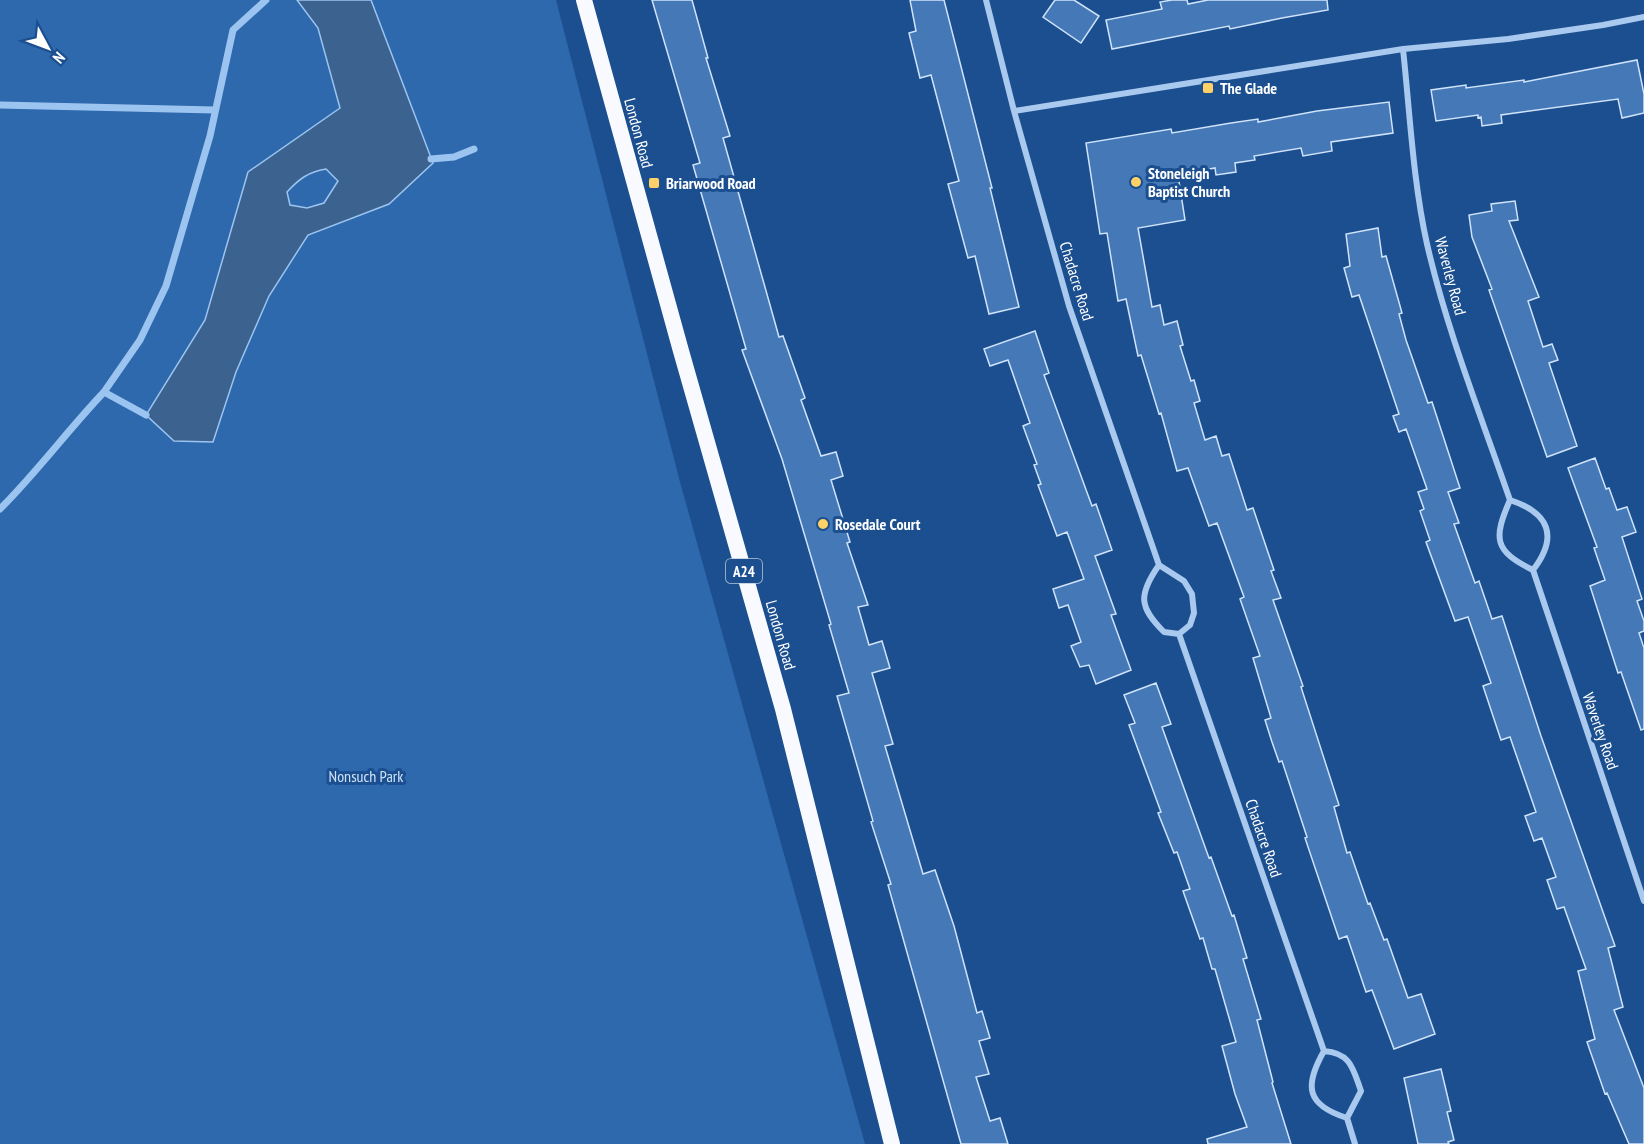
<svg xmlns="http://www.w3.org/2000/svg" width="1644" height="1144" viewBox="0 0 1644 1144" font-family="'PT Sans Narrow',sans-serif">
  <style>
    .green { fill: #2e69ad }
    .water { fill: #3c6290; stroke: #9cc4f0; stroke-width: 1.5; fill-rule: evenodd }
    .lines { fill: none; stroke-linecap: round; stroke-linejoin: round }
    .stream { stroke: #9cc4f0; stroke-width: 7 }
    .building { fill: #4478b7; stroke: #cfe3fa; stroke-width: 1.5 }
    .minor { stroke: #a9c9ee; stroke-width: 6 }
    .trunk { stroke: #f8faff; stroke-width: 16 }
    .poi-dot { fill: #ffd166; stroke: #1b4f8f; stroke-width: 2 }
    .labels { text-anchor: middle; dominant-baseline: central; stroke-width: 6; stroke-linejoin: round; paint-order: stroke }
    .shield { fill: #1b4f8f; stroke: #bbcadd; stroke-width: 1.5 }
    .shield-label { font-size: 15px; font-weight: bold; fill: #fff }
    .poi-label { font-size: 16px; font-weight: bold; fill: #fff; stroke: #1b4f8f; text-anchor: start }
    .street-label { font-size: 16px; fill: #fff; stroke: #1b4f8f }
    .park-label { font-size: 16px; fill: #cfe3fa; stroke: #1b4f8f }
  </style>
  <rect width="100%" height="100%" fill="#1b4f8f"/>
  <path class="green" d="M 0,0 L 556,0 L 680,482 L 865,1144 L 0,1144 Z"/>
  <path class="water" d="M 297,0 L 371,0 L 433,163 L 389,204 L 308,235 L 269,296 L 236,372 L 213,442 L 174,441 L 146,415 L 205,320 L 248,172 L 340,108 L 318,28 ZM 326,169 L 338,181 L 324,203 L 307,208 L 290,205 L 287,192 C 299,179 308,172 326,169 Z"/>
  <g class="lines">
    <path class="stream" d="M 0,105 L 214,110
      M 431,159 L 454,157 L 474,149
      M 104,392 L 140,340 L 166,286 L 210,136 L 233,30 L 266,0
      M 0,509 C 37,472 68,430 104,392 L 146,415"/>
  </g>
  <path class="building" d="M 652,0 L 692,0 L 708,58 L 706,58 L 730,136 L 723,138 L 779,337 L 783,336 L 805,398 L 801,400 L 821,456 L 836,452 L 843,476 L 831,480 L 850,542 L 847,543 L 868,605 L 858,607 L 869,645 L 882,641 L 890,668 L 872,673 L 893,744 L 885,746 L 923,874 L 935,870 L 954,926 L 977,1013 L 982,1011 L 990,1038 L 979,1041 L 989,1074 L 976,1077 L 990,1121 L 1000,1118 L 1008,1144 L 961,1144 L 888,885 L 891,884 L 871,822 L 873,821 L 837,696 L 849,693 L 829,625 L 831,624 L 782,459 L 742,350 L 746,349 L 693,165 L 700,163 Z
    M 910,0 L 944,0 L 992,188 L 990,188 L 1019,307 L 989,314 L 975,256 L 968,258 L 948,184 L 959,181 L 931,75 L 920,78 L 909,33 L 916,31 Z
    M 1055,0 L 1074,0 L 1099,16 L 1081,43 L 1043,17 Z
    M 1172,0 L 1187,0 L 1188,4 L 1208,0 L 1327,0 L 1328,10 L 1282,18 L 1230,29 L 1229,26 L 1112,49 L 1106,20 L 1162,9 L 1160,2 Z
    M 1637,60 L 1644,94 L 1644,113 L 1622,118 L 1618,99 L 1501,115 L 1502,123 L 1482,126 L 1481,117 L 1478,118 L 1478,115 L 1436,121 L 1431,90 L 1466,85 L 1466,88 L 1524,80 L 1524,82 Z
    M 1389,102 L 1393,133 L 1331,142 L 1332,151 L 1303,156 L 1301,148 L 1254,156 L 1255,160 L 1235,163 L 1236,172 L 1216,175 L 1215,168 L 1178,175 L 1185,220 L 1138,228 L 1152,307 L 1160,305 L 1164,325 L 1177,321 L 1183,345 L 1180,346 L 1191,381 L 1194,380 L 1200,401 L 1194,403 L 1205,440 L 1216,436 L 1222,456 L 1229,454 L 1247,510 L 1253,508 L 1274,570 L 1271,571 L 1281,598 L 1273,600 L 1303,686 L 1301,687 L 1339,805 L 1334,807 L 1347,853 L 1350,852 L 1368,904 L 1370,903 L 1384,940 L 1387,939 L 1408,998 L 1421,994 L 1435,1034 L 1394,1049 L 1372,990 L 1366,992 L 1347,936 L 1339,939 L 1305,838 L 1307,837 L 1282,761 L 1279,762 L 1272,742 L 1265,720 L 1271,718 L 1253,658 L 1260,656 L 1240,599 L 1244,597 L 1217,523 L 1209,526 L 1188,468 L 1177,471 L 1161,413 L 1159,414 L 1141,355 L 1138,356 L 1126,299 L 1118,301 L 1107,233 L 1100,234 L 1086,143 L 1171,129 L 1172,133 L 1231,123 L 1258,119 L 1258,122 L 1317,111 Z
    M 1515,201 L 1518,220 L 1509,221 L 1539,297 L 1528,301 L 1543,347 L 1552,344 L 1558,360 L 1549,363 L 1577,446 L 1547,457 L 1489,290 L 1492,289 L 1472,237 L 1469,215 L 1492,211 L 1491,204 Z
    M 1378,228 L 1382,257 L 1386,256 L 1402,313 L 1399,314 L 1406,340 L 1428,403 L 1432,402 L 1460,488 L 1448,492 L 1459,523 L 1454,524 L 1475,583 L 1479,581 L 1492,619 L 1502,616 L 1541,736 L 1615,946 L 1608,948 L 1623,1007 L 1614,1010 L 1644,1088 L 1644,1144 L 1629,1144 L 1607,1093 L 1605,1094 L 1587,1042 L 1595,1039 L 1578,971 L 1586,969 L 1564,907 L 1557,909 L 1547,880 L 1556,877 L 1542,838 L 1534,841 L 1525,816 L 1536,812 L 1510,737 L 1501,740 L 1483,686 L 1491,683 L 1468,617 L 1455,621 L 1426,542 L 1430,540 L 1420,511 L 1424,509 L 1418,492 L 1427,489 L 1406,429 L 1399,432 L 1393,416 L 1399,414 L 1359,295 L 1352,297 L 1344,268 L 1350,266 L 1346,234 Z
    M 1035,331 L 1049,373 L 1044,375 L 1092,506 L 1096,504 L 1112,550 L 1095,556 L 1116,614 L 1111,615 L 1131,670 L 1096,684 L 1089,665 L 1080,667 L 1071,646 L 1081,642 L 1068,605 L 1059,608 L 1053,589 L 1084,579 L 1067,532 L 1057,536 L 1038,485 L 1041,484 L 1034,465 L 1037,464 L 1023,426 L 1030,423 L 1008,360 L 990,366 L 984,349 Z
    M 1595,458 L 1606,489 L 1609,488 L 1617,510 L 1627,507 L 1636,532 L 1622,537 L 1642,599 L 1637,601 L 1644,621 L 1644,631 L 1639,633 L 1644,648 L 1644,729 L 1641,730 L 1621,672 L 1618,673 L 1590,586 L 1605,580 L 1594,548 L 1597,547 L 1568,468 Z
    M 1156,683 L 1171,724 L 1162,727 L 1209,858 L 1211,857 L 1232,916 L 1234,915 L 1247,958 L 1243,959 L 1261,1019 L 1257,1020 L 1273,1082 L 1272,1083 L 1291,1144 L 1208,1144 L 1207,1139 L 1247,1127 L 1235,1094 L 1222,1046 L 1236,1042 L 1215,969 L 1212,969 L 1203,938 L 1200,939 L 1183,891 L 1190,889 L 1177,852 L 1174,853 L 1158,813 L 1161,812 L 1129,725 L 1135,723 L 1124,695 Z
    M 1441,1069 L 1451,1111 L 1447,1112 L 1454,1140 L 1448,1142 L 1449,1144 L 1418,1144 L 1404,1078 Z"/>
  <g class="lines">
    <path class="minor" d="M 986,0 L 1014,111 L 1069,306 L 1159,565 L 1184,581 L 1192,594 L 1194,613 L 1190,625 L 1179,634 L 1164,632 C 1139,607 1138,595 1159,565
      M 1403,49 C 1410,114 1413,181 1427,244 C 1447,331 1481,416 1510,500 C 1493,539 1494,551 1533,570 L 1644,901
      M 1014,111 L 1403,49 L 1508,39 L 1603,25 L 1644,17
      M 1510,500 C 1549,513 1559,536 1533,570
      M 1179,634 L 1324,1051 C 1304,1086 1306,1105 1347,1118
      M 1324,1051 C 1351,1053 1353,1069 1361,1091 L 1347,1118 L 1355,1144"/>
    <path class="trunk" d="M 584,0 L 681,351 L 783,709 L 892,1144"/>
  </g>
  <g class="poi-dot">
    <rect x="1202" y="82" width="12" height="12" rx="3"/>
    <circle cx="1136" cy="182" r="6"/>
    <rect x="648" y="177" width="12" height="12" rx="3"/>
    <circle cx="823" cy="524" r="6"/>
  </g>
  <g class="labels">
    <rect class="shield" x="726" y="559" width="36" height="24" rx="4.5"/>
    <g class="shield-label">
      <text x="744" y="571">A24</text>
    </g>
    <g class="poi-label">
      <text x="1220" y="88">The Glade</text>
      <text x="1148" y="173">Stoneleigh<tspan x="1148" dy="18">Baptist Church</tspan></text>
      <text x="666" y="183">Briarwood Road</text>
      <text x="835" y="524">Rosedale Court</text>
    </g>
    <g class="street-label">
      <text transform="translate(639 133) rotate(75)">London Road</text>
      <text transform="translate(1451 276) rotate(75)">Waverley Road</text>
      <text transform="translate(1077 281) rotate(73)">Chadacre Road</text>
      <text transform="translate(781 635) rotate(74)">London Road</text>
      <text transform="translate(1601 731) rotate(71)">Waverley Road</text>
      <text transform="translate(1264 838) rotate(71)">Chadacre Road</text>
    </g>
    <g class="park-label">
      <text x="366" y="776">Nonsuch Park</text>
    </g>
  </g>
  <g transform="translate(48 48) rotate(131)" stroke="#1b4f8f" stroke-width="4.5" paint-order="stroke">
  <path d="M0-4.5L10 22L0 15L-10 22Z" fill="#ffffff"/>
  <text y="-9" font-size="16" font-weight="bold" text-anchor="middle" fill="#ffffff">N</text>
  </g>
</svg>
